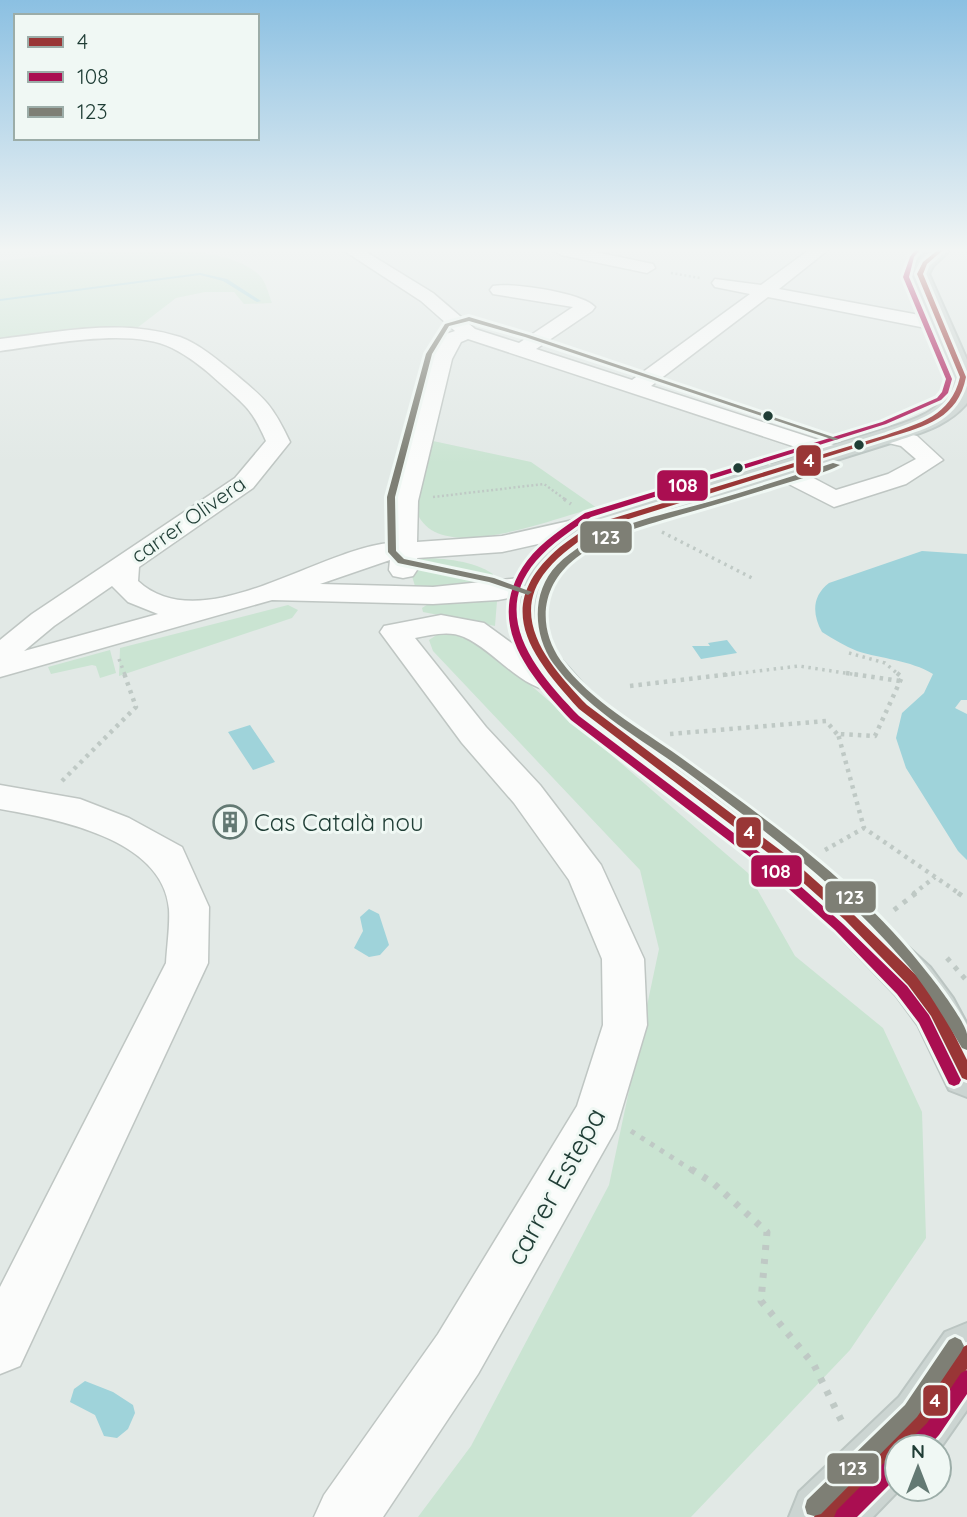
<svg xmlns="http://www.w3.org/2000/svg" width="967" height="1517" viewBox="0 0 967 1517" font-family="Quicksand,sans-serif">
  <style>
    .green { fill: #cae4d2 }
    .water { fill: #9fd3da }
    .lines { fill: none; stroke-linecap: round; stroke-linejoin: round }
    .stream { fill: #9fd3da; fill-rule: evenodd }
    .minor-casing { stroke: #bfc6c3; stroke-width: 3 }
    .major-casing { stroke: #bbc5c2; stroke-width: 4 }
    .path-far4 { stroke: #bfc9c5; stroke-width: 2.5; stroke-dasharray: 2 2.5; stroke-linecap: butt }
    .path-far3 { stroke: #bfc9c5; stroke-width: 3.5; stroke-dasharray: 2.5 4.5; stroke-linecap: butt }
    .path-far2 { stroke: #bfc9c5; stroke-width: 4.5; stroke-dasharray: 3.5 5; stroke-linecap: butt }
    .path-far1 { stroke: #bfc9c5; stroke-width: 5; stroke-dasharray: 4.5 7; stroke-linecap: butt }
    .path { stroke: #bfc9c5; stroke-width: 7; stroke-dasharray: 5 9; stroke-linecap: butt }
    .minor { fill: #fbfcfb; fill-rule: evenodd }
    .major { fill: #ccd5d2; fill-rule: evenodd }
    .bus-1-casing { stroke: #f0f8f4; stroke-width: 6 }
    .bus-2-casing { stroke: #f0f8f4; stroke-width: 6 }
    .bus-3-casing { stroke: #f0f8f4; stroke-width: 6 }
    .bus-1 { fill: #993636; fill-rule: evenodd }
    .bus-2 { fill: #aa0e51; fill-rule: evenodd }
    .bus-3 { fill: #7e7f75; fill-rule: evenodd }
    .bus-dot { fill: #1f3d35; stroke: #f0f8f4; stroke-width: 2.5 }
    .labels { text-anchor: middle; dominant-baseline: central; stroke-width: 6; stroke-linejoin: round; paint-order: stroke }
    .far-street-label { font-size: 21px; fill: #1f3d35; stroke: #f0f8f4 }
    .poi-label { font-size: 24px; fill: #1f3d35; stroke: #f0f8f4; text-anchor: start }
    .near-street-label { font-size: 28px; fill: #1f3d35; stroke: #f0f8f4 }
    .line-badge { stroke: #f0f8f4; stroke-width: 2.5 }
    .badge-label { font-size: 19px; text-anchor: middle; font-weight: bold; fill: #fff }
  </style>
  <rect width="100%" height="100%" fill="#e2e9e6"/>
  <path class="green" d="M 94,250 C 138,250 223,243 258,274 C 266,281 268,293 272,303 L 244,304 L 234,292 L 205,292 L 176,298 L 137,328 L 106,328 L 0,339 L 0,261 Z
    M 433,441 L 531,462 L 597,508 C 558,515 436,570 416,510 Z
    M 421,558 C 444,558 474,561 493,574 L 492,587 L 415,586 L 411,573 L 416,560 Z
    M 461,600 L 497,601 L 495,626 L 423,612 L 422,608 L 433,601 Z
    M 288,605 L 298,610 L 292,618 L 119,676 L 120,648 Z
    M 452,632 L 468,637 L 527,682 L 748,873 L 795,956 L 883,1028 L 922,1112 L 926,1238 L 850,1350 L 691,1517 L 418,1517 L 471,1446 L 609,1185 L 659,949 L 640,870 L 433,651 L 429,640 L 438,634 Z
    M 110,650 L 116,673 L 100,678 L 96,666 L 92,665 L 51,674 L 48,667 Z"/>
  <path class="water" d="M 922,551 L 967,554 L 967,700 L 961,700 L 955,708 L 967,714 L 967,860 L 958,851 L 906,768 L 896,738 L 902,713 L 924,693 L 933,674 C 910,660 882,659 857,651 C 845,646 833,639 822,632 C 812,614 812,596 829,583 Z
    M 727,640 L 737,653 L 701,659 L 692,646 L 710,646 L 708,643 Z
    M 250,725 L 275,762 L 253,770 L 228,732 Z
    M 369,909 L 379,914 L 389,945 L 380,955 L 369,957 L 354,948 L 363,931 L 360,917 Z
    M 85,1381 L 113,1392 L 133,1405 L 135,1413 L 128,1429 L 117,1438 L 104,1436 L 95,1415 L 70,1402 L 74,1389 Z"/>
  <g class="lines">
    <path class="stream" d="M 200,273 L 227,279 L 261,301 L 257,302 L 223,281 L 200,275 L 0,301 L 0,299 Z"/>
    <defs>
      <path id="minor" d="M 343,250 L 363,250 L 433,293 L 475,329 L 519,343 L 573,307 L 493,294 L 490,290 L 493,286 C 511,282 583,293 595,307 L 592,311 L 536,349 L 632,380 L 750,294 L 715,287 L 712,283 L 715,279 L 761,285 L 809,250 L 828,250 L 779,289 L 941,319 L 950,325 L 941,331 L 768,297 L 651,386 L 840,447 L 844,452 L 840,457 L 832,459 L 468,339 L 461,342 L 452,359 L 418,501 L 417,542 L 502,536 L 618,510 L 627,512 L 631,518 L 627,524 L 502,552 L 417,558 L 417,570 L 413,576 L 403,578 L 393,576 L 389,570 L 390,560 L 320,584 L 433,587 L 529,577 L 539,580 L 543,586 L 539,592 L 498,600 L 433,604 L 272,600 L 0,677 L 0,640 L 32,614 L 235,478 L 266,441 C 252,409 246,406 220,383 C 206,370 190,357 172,348 C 130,327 46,345 0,351 L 0,339 C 59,332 122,318 180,337 C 199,344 218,360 234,373 C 265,399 272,404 290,442 L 253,488 L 139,567 L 138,581 C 202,640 318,549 390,543 L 392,501 L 432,359 L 446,334 L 455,331 L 421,301 ZM 112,586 L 128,602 L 158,614 L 24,651 L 54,626 Z
        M 553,250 L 586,250 L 653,264 L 655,268 L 647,273 L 561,255 Z
        M 888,429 L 917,436 L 943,460 L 906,484 L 834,507 L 769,474 L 766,469 L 769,464 L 787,464 L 836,490 L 888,474 L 916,459 L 901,446 L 880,441 L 877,436 L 880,431 Z
        M 441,615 L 484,623 L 528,655 L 568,676 L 573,683 L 568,690 C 528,700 497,651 464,637 C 449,630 431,635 415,638 L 486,727 L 540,785 L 601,865 L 644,959 L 647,1025 L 616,1129 L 478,1374 L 383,1517 L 314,1517 L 324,1495 L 438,1334 L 577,1106 L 603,1025 L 602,959 L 569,880 L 514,803 L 462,743 L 380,632 L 384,626 Z
        M 0,785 L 80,799 L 129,818 L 182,847 L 209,907 L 208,963 L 20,1366 L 0,1374 L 0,1287 L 166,963 C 167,946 170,926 169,909 C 163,838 56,819 0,809 Z"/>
      <path id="major" d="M 930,250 L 950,250 L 933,266 L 929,274 L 967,360 L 967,403 C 949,425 923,432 897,441 L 604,533 L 574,552 L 555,571 L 545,588 L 542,611 L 547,634 L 558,656 L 596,699 L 799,848 L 930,967 L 953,998 L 967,1024 L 967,1097 L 949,1090 L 918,1025 L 896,995 L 833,929 L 769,870 L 570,715 C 496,636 482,582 584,521 L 879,431 C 909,421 948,413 952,377 L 911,274 L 919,259 Z
        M 967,1323 L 967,1410 L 939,1450 L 939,1447 L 897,1447 L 897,1489 L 900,1489 L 873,1517 L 789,1517 L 799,1492 L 899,1397 L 945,1332 Z"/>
    </defs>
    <use href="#minor" class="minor-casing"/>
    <use href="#major" class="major-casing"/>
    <path class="path-far4" d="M 671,273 L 700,278
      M 433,497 L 544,484 L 566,500"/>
    <path class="path-far3" d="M 564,499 L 571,504
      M 662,532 L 752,578
      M 849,653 L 885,663 L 899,675
      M 119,659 L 125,675
      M 725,675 L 799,666 L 858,675"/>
    <path class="path-far2" d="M 846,673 L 900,681
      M 897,673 L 902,677 L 875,736 L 838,734 L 864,828 L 960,894
      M 630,686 L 739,673
      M 670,734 L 826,721 L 837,734
      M 62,781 L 136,707 L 124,673
      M 825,850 L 864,828
      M 913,894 L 935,877"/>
    <path class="path-far1" d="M 958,893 L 967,899
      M 894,910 L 916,893
      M 947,958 L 967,981
      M 631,1131 L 693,1171"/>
    <path class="path" d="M 691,1169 L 713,1183 L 767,1232 L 761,1301 L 814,1365 L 843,1424"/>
    <use href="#minor" class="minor"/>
    <use href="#major" class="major"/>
    <defs>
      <path id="bus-1" d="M 938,250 L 943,250 L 927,264 L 923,274 L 966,377 C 958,418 926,426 890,437 L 597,529 C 579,541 561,553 547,570 C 506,619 553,669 587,705 L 788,856 L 853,914 L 918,977 L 941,1008 L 967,1060 L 967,1080 L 962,1078 L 931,1016 L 908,985 L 845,920 L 780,862 L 579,709 C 531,656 490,606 560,547 C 570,539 581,532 591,525 L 886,435 C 920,423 951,416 960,377 L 917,274 L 923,262 Z
        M 967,1345 L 967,1369 L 928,1426 L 908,1447 L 897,1447 L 897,1458 L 837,1517 L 814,1517 L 817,1510 L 916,1414 L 961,1348 Z"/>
      <path id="bus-2" d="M 915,250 L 920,250 L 914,257 L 909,277 L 952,379 L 948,393 L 941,400 L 886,424 L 591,517 C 571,530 552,543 536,561 C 488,617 539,675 579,716 L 779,867 L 843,924 L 907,986 L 929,1015 L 959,1076 L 961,1080 L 959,1084 L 954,1086 L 949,1084 L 919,1023 L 897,994 L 835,930 L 771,873 L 571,720 C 529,675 482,622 527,561 C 542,541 565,527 585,513 L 882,422 L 937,398 L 942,392 L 946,379 L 903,277 L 910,257 Z
        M 967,1370 L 967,1394 L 939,1435 L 928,1447 L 906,1447 L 909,1441 L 927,1423 L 961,1373 Z
        M 897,1455 L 897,1477 L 857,1517 L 834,1517 L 837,1510 L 890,1457 Z"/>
      <path id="bus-3" d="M 469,317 L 529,335 L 839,439 L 834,440 L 525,337 L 469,321 L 449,326 L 432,354 L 395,497 L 396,551 L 404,559 L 494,578 L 532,592 L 528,595 L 489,582 L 398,563 L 388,552 L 387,497 L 426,354 L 445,324 Z
        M 833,463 L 840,465 C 826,473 806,477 790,482 C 754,493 719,504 683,514 C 647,525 607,534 576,558 C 542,584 536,625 561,661 C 591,702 640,728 680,757 C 770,822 863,887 930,976 C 939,987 965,1022 967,1034 C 967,1039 967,1045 967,1050 L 962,1048 C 944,1018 927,987 903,960 C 841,887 764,830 688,773 C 642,739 587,710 553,663 C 533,634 531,592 557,565 C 596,526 660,516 712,501 C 753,489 793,476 833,463 Z
        M 955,1337 L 961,1340 L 964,1346 L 961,1352 L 917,1417 L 821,1514 L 814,1516 L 807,1514 L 805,1507 L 807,1500 L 905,1405 L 949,1340 Z"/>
    </defs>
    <use href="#bus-1" class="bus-1-casing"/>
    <use href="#bus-2" class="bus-2-casing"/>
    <use href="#bus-3" class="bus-3-casing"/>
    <use href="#bus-1" class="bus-1"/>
    <use href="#bus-2" class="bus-2"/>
    <use href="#bus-3" class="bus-3"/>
  </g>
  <linearGradient id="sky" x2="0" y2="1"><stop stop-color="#8bc0e2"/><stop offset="0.54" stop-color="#f2f5f4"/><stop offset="1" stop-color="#f2f5f4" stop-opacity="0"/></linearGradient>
  <rect width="967" height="463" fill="url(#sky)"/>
  <defs>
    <symbol id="building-ring" viewBox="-11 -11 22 22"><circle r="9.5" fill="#f0f8f4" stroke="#637973" stroke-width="1.5"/><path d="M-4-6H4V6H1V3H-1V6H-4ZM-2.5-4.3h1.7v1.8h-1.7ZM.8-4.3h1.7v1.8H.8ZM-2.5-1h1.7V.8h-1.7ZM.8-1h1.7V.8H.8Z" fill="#637973"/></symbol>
  </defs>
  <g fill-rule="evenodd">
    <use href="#building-ring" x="211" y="803" width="38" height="38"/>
  </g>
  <g class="bus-dot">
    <circle cx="768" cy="416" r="6"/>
    <circle cx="859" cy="445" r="6"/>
    <circle cx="738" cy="468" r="6"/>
  </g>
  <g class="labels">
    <g class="far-street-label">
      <text transform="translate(188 519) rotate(-35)">carrer Olivera</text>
    </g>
    <g class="poi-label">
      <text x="254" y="822">Cas Català nou</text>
    </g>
    <g class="near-street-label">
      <text transform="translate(555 1186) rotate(-61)">carrer Estepa</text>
    </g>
  </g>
  <g class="line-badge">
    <rect x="795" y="444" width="27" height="33" rx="7" fill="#993636"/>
    <rect x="656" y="469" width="53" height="33" rx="7" fill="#aa0e51"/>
    <rect x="579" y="520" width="54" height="34" rx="7" fill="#7e7f75"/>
    <rect x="735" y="816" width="27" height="33" rx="7" fill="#993636"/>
    <rect x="750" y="854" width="53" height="34" rx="7" fill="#aa0e51"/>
    <rect x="824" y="880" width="53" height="34" rx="7" fill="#7e7f75"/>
    <rect x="922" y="1384" width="27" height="33" rx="7" fill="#993636"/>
    <rect x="826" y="1452" width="54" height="33" rx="7" fill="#7e7f75"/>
  </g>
  <g class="badge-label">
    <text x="809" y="467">4</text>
    <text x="683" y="492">108</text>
    <text x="606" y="544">123</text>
    <text x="749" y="839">4</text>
    <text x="776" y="878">108</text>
    <text x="850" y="904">123</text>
    <text x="935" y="1407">4</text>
    <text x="853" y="1475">123</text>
  </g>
  <rect x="14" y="14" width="245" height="126" fill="#f0f8f4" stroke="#9cada8" stroke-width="2"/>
  <rect x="28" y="37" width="35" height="10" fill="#993636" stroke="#9cada8" stroke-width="2"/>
  <text x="77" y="49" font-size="21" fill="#1f3d35">4</text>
  <rect x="28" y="72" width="35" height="10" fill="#aa0e51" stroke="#9cada8" stroke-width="2"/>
  <text x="77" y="84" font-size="21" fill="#1f3d35">108</text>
  <rect x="28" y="107" width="35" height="10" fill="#7e7f75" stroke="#9cada8" stroke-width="2"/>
  <text x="77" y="119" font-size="21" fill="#1f3d35">123</text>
  <g transform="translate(918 1468)"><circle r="33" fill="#f0f8f4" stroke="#9cada8" stroke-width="2"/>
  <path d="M0-5L12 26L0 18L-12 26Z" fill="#637973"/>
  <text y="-10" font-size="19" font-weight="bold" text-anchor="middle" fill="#1f3d35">N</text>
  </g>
</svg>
